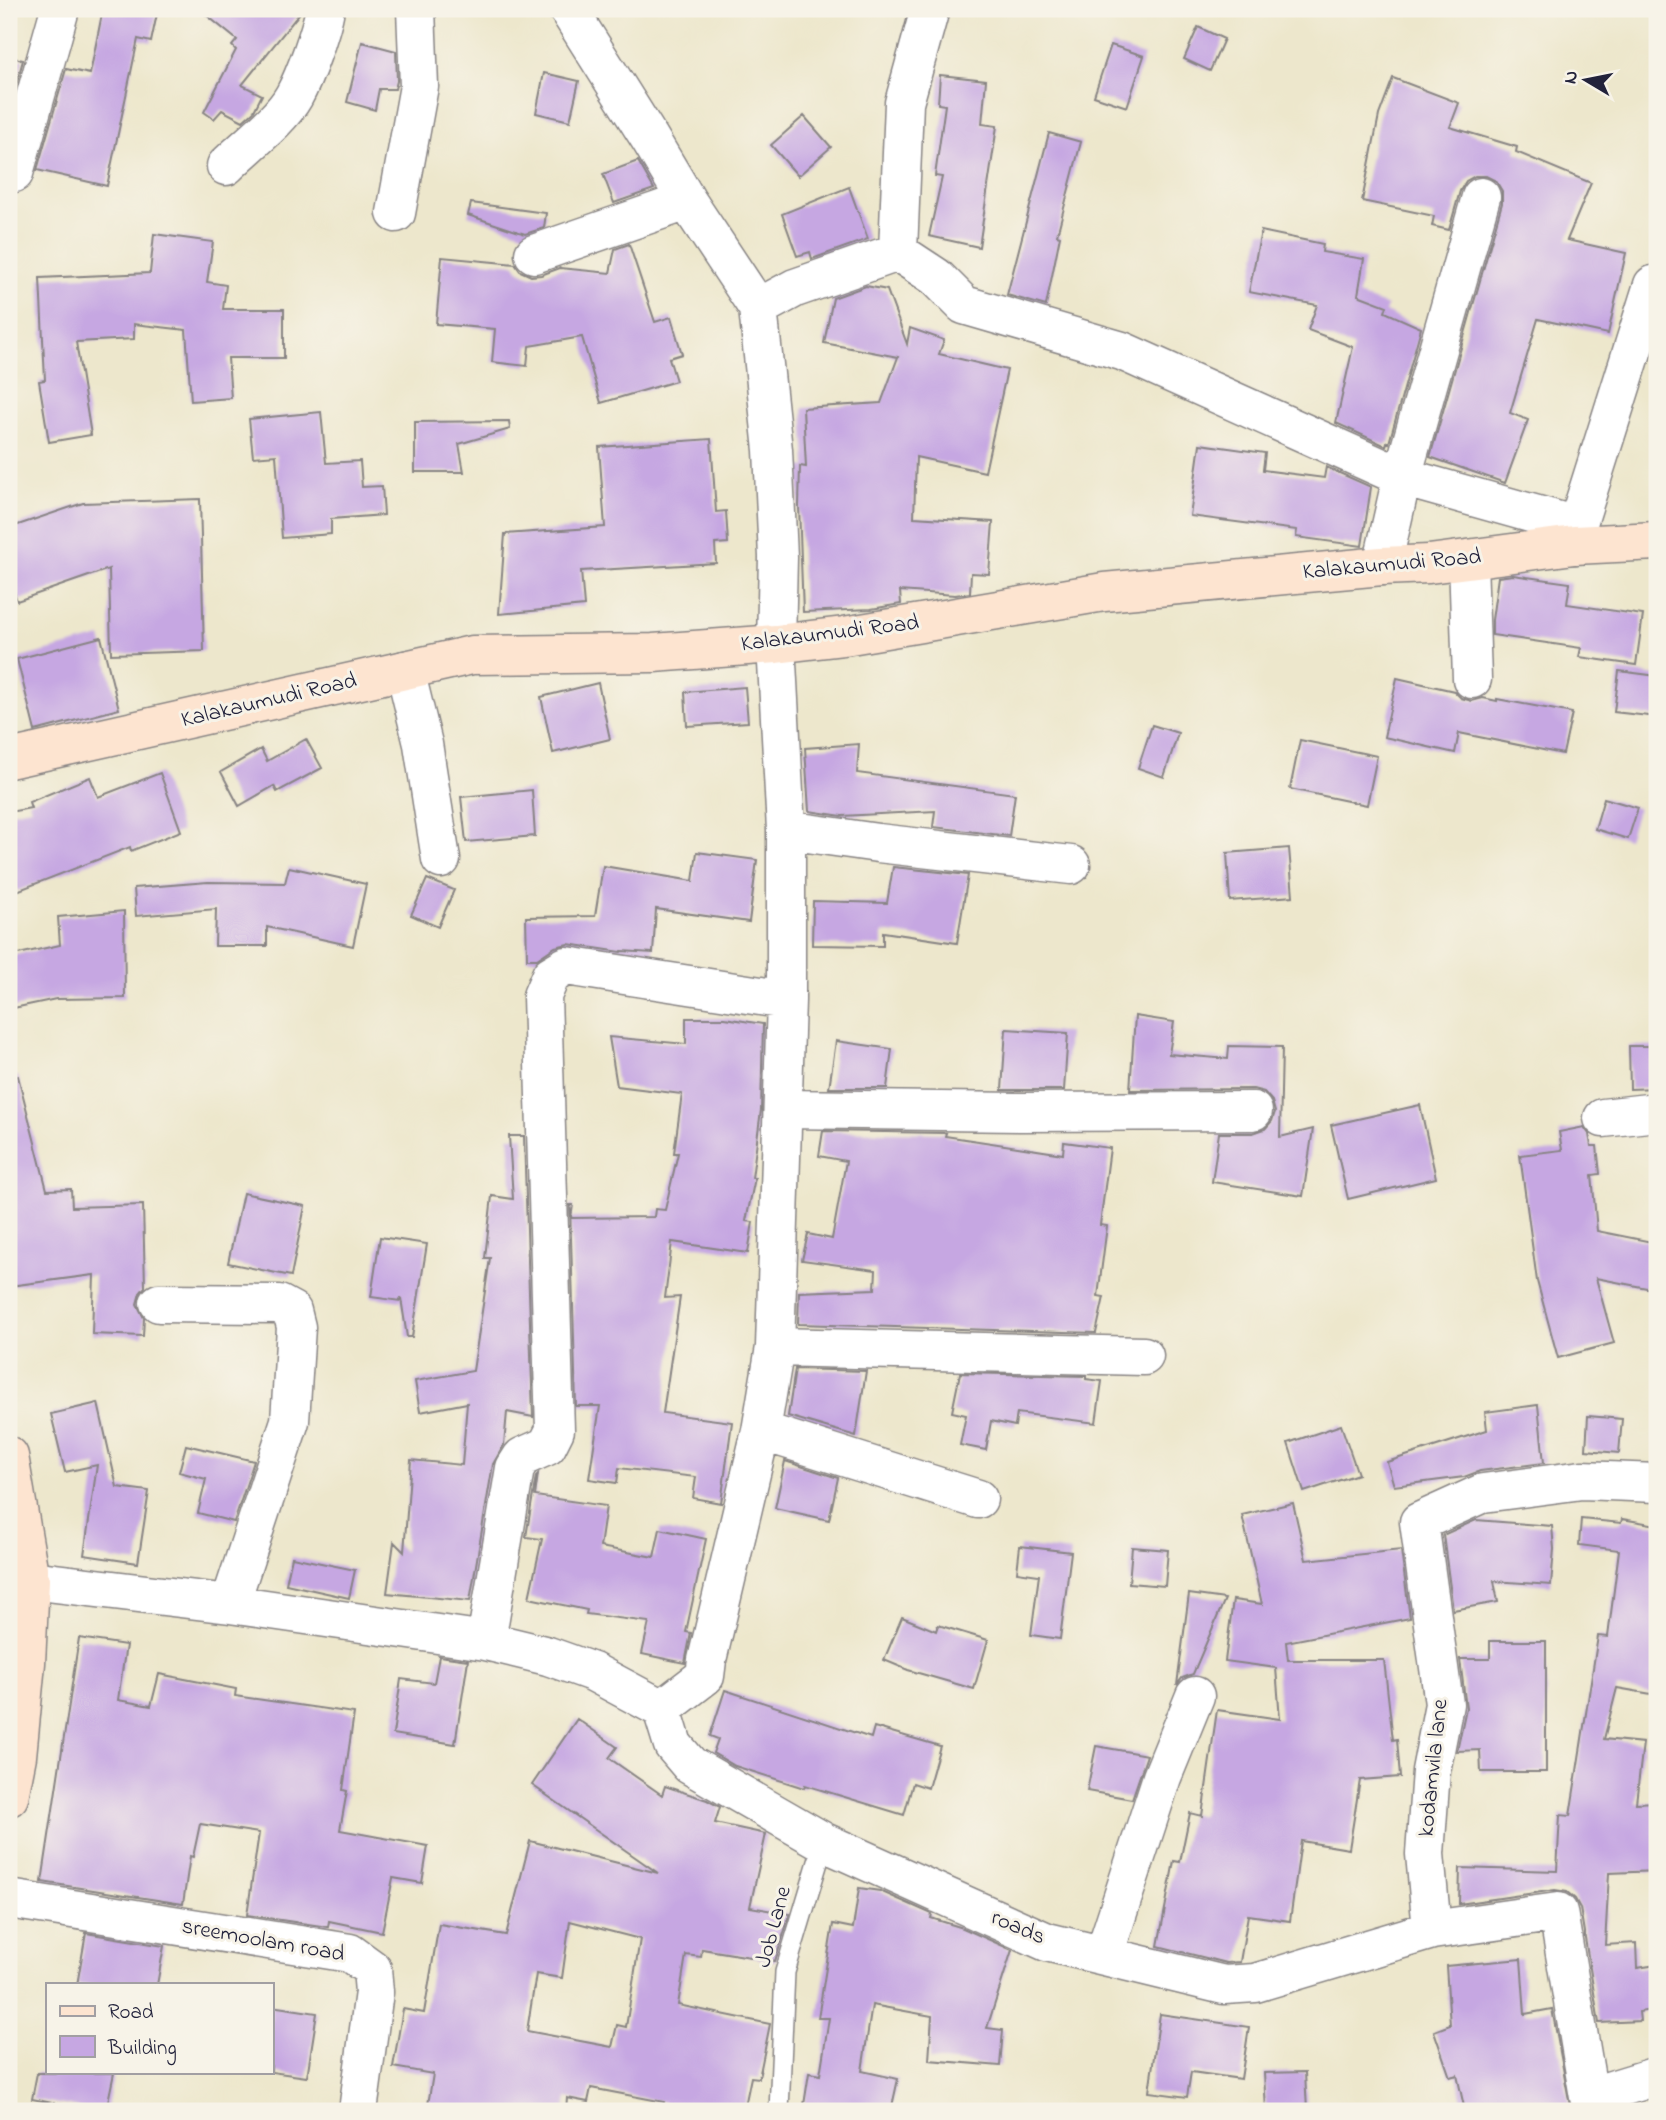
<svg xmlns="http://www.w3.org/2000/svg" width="1666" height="2120" viewBox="0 0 1666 2120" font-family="'Indie Flower',sans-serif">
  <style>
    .building { fill: #c6a7e2; fill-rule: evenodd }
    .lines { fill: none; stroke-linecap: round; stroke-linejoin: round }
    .lane-casing { stroke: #888484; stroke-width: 22 }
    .street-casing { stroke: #888484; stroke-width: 41 }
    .secondary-casing { stroke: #888484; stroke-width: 41 }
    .lane { stroke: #fff; stroke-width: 19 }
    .street { stroke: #fff; stroke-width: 38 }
    .secondary { stroke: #fde4d0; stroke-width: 38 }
    .labels { text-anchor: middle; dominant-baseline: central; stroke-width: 6; stroke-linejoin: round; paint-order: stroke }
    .street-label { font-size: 23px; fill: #22223b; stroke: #f7f3e8 }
  </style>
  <rect width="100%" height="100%" fill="#f7f3e8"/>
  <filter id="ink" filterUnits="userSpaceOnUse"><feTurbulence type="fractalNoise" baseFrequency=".0143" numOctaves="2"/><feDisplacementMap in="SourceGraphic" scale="14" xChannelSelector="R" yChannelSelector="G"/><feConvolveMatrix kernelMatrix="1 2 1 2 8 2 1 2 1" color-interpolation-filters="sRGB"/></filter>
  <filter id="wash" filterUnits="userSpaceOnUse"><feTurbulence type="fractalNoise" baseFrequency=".00686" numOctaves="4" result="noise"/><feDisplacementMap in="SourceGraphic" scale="28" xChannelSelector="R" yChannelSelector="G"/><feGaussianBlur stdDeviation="1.57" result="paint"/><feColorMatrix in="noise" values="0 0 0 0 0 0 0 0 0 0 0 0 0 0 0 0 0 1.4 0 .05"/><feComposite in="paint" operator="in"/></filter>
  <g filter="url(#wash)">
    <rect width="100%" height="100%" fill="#ede7cc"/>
    <g id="blocks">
      <path class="building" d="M 103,9 L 158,9 L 151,42 L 138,39 L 107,186 L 37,170 L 66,69 L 90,74 Z
        M 199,9 L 303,9 L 242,85 L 262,95 L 254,111 L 243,121 L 222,110 L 214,119 L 204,112 L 236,50 L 232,46 L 237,40 Z
        M 1198,27 L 1224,39 L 1210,71 L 1184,59 Z
        M 362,42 L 396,51 L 397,81 L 395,89 L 379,89 L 375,110 L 347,102 Z
        M 1111,45 L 1144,56 L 1127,107 L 1094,96 Z
        M 9,57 L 23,60 L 9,111 Z
        M 544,73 L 579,81 L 570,121 L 536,113 Z
        M 940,75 L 986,80 L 982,124 L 997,126 L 979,247 L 929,236 L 942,177 L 935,176 L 945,105 L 938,104 Z
        M 1393,78 L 1459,103 L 1450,127 L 1517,147 L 1516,152 L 1591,183 L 1567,240 L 1626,253 L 1608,334 L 1538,319 L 1510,413 L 1528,420 L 1505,483 L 1430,457 L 1502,203 L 1502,191 L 1496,181 L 1486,176 L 1475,176 L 1466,181 L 1460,191 L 1449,230 L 1432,226 L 1434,216 L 1362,201 L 1379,115 Z
        M 804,116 L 831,147 L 798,176 L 771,145 Z
        M 1049,133 L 1081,142 L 1057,235 L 1060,236 L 1046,306 L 1007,295 Z
        M 638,161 L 654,189 L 614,203 L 603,174 Z
        M 849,187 L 868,239 L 812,259 L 810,252 L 797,256 L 782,214 Z
        M 471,203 L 546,213 L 544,228 L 525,234 L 468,215 Z
        M 1261,231 L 1323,244 L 1322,252 L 1364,259 L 1358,295 L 1387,306 L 1385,312 L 1421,328 L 1389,443 L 1387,442 L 1386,446 L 1336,423 L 1353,347 L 1308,330 L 1317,305 L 1249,292 Z
        M 154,234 L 213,242 L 207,282 L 226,285 L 223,309 L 284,309 L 284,358 L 228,358 L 231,398 L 191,401 L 186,330 L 134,324 L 134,339 L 76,342 L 91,435 L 49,442 L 39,381 L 45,380 L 40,278 L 150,273 Z
        M 629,244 L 655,322 L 671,317 L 682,354 L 669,358 L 676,381 L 601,403 L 582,337 L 529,346 L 527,366 L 492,362 L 495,329 L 436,324 L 442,257 L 515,264 L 520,271 L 531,276 L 541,275 L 560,268 L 610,273 L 615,249 Z
        M 866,286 L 887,290 L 907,344 L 910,328 L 944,340 L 939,354 L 1007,370 L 985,472 L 916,457 L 914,517 L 993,522 L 989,574 L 971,573 L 970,593 L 955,595 L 900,591 L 901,604 L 871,609 L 803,612 L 799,506 L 800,466 L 806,467 L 803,408 L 881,403 L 898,357 L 824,343 L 833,298 Z
        M 321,412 L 326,463 L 360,461 L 362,487 L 382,486 L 384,515 L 331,519 L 331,534 L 282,538 L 276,455 L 253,457 L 249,419 Z
        M 509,421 L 510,429 L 459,444 L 464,472 L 415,472 L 415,422 Z
        M 711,439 L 716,512 L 726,511 L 728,543 L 715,544 L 716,563 L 581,571 L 584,606 L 499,614 L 505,534 L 605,527 L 599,447 Z
        M 1200,444 L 1265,453 L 1263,470 L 1324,478 L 1326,467 L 1371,487 L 1362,546 L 1296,537 L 1297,530 L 1190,516 Z
        M 200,499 L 204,651 L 111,654 L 109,569 L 17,601 L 9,576 L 9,528 L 83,503 Z
        M 1513,575 L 1570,583 L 1567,604 L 1643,615 L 1636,665 L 1579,657 L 1581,648 L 1492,635 L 1492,620 L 1498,577 Z
        M 101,637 L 119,709 L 35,731 L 17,659 Z
        M 1619,671 L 1657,676 L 1657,717 L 1614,712 Z
        M 1397,678 L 1454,691 L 1461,698 L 1472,701 L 1483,698 L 1497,701 L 1497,699 L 1572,713 L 1563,754 L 1459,733 L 1455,753 L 1384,737 Z
        M 598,683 L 610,739 L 553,753 L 541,697 Z
        M 745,687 L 748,722 L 687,726 L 685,692 Z
        M 1152,725 L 1178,733 L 1164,777 L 1138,768 Z
        M 306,739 L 322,768 L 277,792 L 274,786 L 239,806 L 221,772 L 261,749 L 267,761 Z
        M 1300,740 L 1377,756 L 1367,805 L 1290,789 Z
        M 859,744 L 857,773 L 1015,794 L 1009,836 L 933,827 L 935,811 L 842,816 L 809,811 L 805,748 Z
        M 160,773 L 181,831 L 131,851 L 130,847 L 17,891 L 9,860 L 9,812 L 31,808 L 29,802 L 90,777 L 98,797 Z
        M 532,790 L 535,836 L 466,842 L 461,797 Z
        M 1604,798 L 1638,808 L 1628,839 L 1595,829 Z
        M 1289,848 L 1293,896 L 1230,901 L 1227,853 Z
        M 697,852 L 757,860 L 749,922 L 656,909 L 653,953 L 622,951 L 621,952 L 568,944 L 555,947 L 537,959 L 527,959 L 526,917 L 595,916 L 603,866 L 693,881 Z
        M 289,867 L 366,884 L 353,946 L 267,927 L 267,946 L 215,946 L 216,909 L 136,916 L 134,888 L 208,882 L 285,883 Z
        M 893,867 L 968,875 L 957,943 L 883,932 L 883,946 L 812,945 L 813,901 L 887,903 Z
        M 427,879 L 454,890 L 438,927 L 411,915 Z
        M 124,911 L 125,998 L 56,999 L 9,1009 L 9,956 L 60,945 L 58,917 Z
        M 1135,1016 L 1174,1022 L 1169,1054 L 1228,1059 L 1229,1046 L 1282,1047 L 1280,1137 L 1313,1129 L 1303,1196 L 1212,1182 L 1219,1133 L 1253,1133 L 1265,1129 L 1272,1121 L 1275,1112 L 1272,1101 L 1264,1092 L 1253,1089 L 1130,1090 Z
        M 686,1018 L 725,1018 L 763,1024 L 761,1110 L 752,1178 L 755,1178 L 746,1221 L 753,1222 L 748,1253 L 672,1242 L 665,1298 L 680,1297 L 663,1413 L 732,1422 L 721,1503 L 693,1498 L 696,1477 L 619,1468 L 617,1483 L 589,1479 L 600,1406 L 576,1406 L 570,1205 L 573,1205 L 571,1218 L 654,1217 L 655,1209 L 665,1210 L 678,1153 L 674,1153 L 682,1094 L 617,1086 L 609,1037 L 686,1044 Z
        M 1006,1029 L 1068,1033 L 1064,1090 L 1002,1090 Z
        M 836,1041 L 892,1049 L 887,1088 L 829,1088 Z
        M 1629,1046 L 1657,1046 L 1657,1088 L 1630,1089 Z
        M 18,1076 L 47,1190 L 71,1189 L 72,1207 L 143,1205 L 145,1287 L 140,1293 L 137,1304 L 144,1318 L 143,1336 L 92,1334 L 94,1275 L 9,1286 L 9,1077 Z
        M 1420,1105 L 1436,1178 L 1348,1199 L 1331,1125 Z
        M 1584,1127 L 1589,1134 L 1591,1146 L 1597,1146 L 1600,1174 L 1592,1175 L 1597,1231 L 1657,1243 L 1657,1290 L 1596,1278 L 1614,1343 L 1558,1358 L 1537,1281 L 1520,1155 L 1562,1150 L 1559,1132 Z
        M 823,1131 L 946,1133 L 945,1136 L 1063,1154 L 1064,1142 L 1110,1148 L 1100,1225 L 1107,1226 L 1098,1296 L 1104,1297 L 1096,1333 L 798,1324 L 799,1292 L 875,1289 L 876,1270 L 802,1260 L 808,1234 L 832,1239 L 846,1161 L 819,1156 Z
        M 509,1136 L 524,1136 L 533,1417 L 507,1412 L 504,1445 L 493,1464 L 470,1601 L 387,1593 L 394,1542 L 404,1552 L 411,1460 L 462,1465 L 467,1403 L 420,1412 L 415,1381 L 473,1371 L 490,1258 L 485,1258 L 492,1196 L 513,1199 Z
        M 243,1193 L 305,1206 L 291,1276 L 228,1263 Z
        M 380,1237 L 427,1244 L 412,1337 L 407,1337 L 401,1298 L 400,1301 L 371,1297 Z
        M 795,1369 L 866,1371 L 856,1436 L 788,1416 Z
        M 960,1373 L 1086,1376 L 1086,1379 L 1102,1381 L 1096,1423 L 1017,1413 L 1015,1426 L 991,1421 L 986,1450 L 960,1445 L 966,1415 L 952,1412 Z
        M 98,1403 L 117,1487 L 149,1491 L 138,1563 L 84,1555 L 97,1465 L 65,1472 L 51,1414 Z
        M 1538,1405 L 1544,1463 L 1480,1471 L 1464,1477 L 1394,1486 L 1387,1462 L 1487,1430 L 1485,1412 Z
        M 1588,1416 L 1622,1419 L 1619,1453 L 1586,1450 Z
        M 1341,1425 L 1358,1474 L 1304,1492 L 1288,1443 Z
        M 186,1445 L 254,1461 L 234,1522 L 198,1513 L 206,1479 L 179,1472 Z
        M 785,1461 L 838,1478 L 829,1520 L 775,1508 Z
        M 538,1474 L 535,1496 L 606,1506 L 600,1547 L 654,1557 L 660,1529 L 706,1539 L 686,1632 L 691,1633 L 685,1663 L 642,1654 L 649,1622 L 586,1614 L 587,1610 L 529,1598 L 542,1539 L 526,1537 L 536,1476 Z
        M 1293,1503 L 1306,1560 L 1401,1550 L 1410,1618 L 1286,1642 L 1288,1660 L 1384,1660 L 1393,1740 L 1397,1739 L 1400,1777 L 1360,1780 L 1349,1849 L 1301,1841 L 1290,1921 L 1248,1915 L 1240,1962 L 1226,1963 L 1158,1946 L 1174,1861 L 1180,1862 L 1190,1813 L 1202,1816 L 1217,1710 L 1280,1719 L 1276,1668 L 1225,1661 L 1233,1600 L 1262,1604 L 1242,1515 Z
        M 1581,1519 L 1621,1523 L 1622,1519 L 1657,1525 L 1657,1695 L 1617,1688 L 1604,1739 L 1643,1743 L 1636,1803 L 1657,1802 L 1657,1871 L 1609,1873 L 1605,1945 L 1636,1943 L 1637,1968 L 1657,1965 L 1657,2009 L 1639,2012 L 1640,2021 L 1599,2023 L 1580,1908 L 1575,1899 L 1567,1892 L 1555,1890 L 1459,1904 L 1460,1868 L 1557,1871 L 1560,1815 L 1570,1816 L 1598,1636 L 1608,1637 L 1619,1550 L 1579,1545 Z
        M 1476,1520 L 1552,1526 L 1554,1549 L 1551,1585 L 1494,1581 L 1498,1602 L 1453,1610 L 1443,1535 Z
        M 1020,1546 L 1071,1552 L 1060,1639 L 1031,1635 L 1039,1575 L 1017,1572 Z
        M 1132,1547 L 1168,1550 L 1165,1586 L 1129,1583 Z
        M 292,1557 L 355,1570 L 349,1598 L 286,1584 Z
        M 1189,1594 L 1225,1599 L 1193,1674 L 1182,1678 L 1177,1685 Z
        M 902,1617 L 936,1631 L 938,1625 L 988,1640 L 974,1689 L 908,1670 L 884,1660 Z
        M 79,1638 L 126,1645 L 118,1700 L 151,1706 L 159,1674 L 236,1689 L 235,1696 L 354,1713 L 343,1790 L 347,1791 L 340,1830 L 428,1846 L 422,1883 L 393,1878 L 382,1932 L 329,1921 L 328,1927 L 247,1915 L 259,1833 L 200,1824 L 193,1857 L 190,1856 L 183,1904 L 42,1882 Z
        M 1490,1641 L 1546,1641 L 1546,1772 L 1481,1772 L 1480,1750 L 1457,1751 L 1466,1708 L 1460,1659 L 1490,1659 Z
        M 439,1656 L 468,1660 L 455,1744 L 393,1734 L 401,1679 L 434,1683 Z
        M 725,1690 L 871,1738 L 874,1727 L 940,1746 L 928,1788 L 913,1783 L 904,1815 L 805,1785 L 804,1788 L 735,1766 L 713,1753 L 718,1739 L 710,1736 Z
        M 577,1719 L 617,1747 L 609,1758 L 662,1795 L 665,1786 L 707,1800 L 720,1807 L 715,1823 L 766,1834 L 750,1907 L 790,1914 L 775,1961 L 702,1949 L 701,1957 L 686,1955 L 678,2005 L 770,2024 L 759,2078 L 751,2077 L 744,2111 L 662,2111 L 664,2102 L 591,2088 L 588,2102 L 567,2098 L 566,2111 L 427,2111 L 433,2074 L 393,2067 L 403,2009 L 424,2013 L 439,1924 L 506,1935 L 530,1841 L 658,1873 L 532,1785 ZM 570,1921 L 640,1939 L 626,2027 L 617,2025 L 612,2047 L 527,2031 L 536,1974 L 562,1978 Z
        M 1096,1746 L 1147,1755 L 1132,1799 L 1087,1791 Z
        M 859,1888 L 880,1891 L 932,1914 L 931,1918 L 963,1928 L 1012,1950 L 987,2028 L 1003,2030 L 1000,2066 L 929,2060 L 932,2016 L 872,2005 L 862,2071 L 898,2079 L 891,2111 L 803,2111 L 809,2073 L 820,2075 L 829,2018 L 818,2018 L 833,1924 L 853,1928 Z
        M 86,1933 L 164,1946 L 157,1985 L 77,1985 Z
        M 1521,1959 L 1525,2014 L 1552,2009 L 1571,2111 L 1465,2111 L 1457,2075 L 1450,2077 L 1434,2031 L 1450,2025 L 1446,1966 Z
        M 271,2006 L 317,2013 L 307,2077 L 271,2072 Z
        M 1160,2014 L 1249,2027 L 1241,2079 L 1191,2072 L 1187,2097 L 1149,2092 Z
        M 1305,2072 L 1307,2111 L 1266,2111 L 1264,2073 Z
        M 37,2073 L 114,2073 L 106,2111 L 94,2111 L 32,2099 Z"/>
    </g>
  </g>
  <g filter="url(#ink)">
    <use href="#blocks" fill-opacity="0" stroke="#888484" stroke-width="2"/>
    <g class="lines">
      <defs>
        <path id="lane" d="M 779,2111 L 785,1972 L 824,1842"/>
        <path id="street" d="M 930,9 L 904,103 L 898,252 L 936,277 L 964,305 L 1122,351 L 1402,477 L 1577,526
          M 226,166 C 247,145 280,121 294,96 C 305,76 321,31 325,9
          M 9,173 L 14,173 L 60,9
          M 396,213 L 419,86 L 416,9
          M 534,254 L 687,201
          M 758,308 L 795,288 L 898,252
          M 1574,545 L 1577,526 L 1653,285
          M 1468,560 L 1472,679
          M 1382,566 L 1402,477 L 1481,197
          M 405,670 L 423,744 L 441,859
          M 786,830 L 878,843 L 1071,865
          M 783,1109 L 1019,1112 L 1253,1111
          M 1603,1118 L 1657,1112
          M 159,1303 L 279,1304 L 292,1311 L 296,1327 L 290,1421 L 230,1604
          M 775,1347 L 1144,1356
          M 761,1431 L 978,1499
          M 30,1580 L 230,1604 L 486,1641 L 548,1656 L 593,1672 L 662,1709 L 705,1676 L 707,1660 L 761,1431 L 775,1347 L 786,1000 L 786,830 L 776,644 L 778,557 L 773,450 L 758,308 L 687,201 L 650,139 L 568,9
          M 486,1641 L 515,1468 L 522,1457 L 547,1446 L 555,1430 L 542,996 L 551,975 L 566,966 L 786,1000
          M 662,1709 L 673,1745 L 690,1765 L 824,1842 L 1047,1942 L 1224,1985 L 1255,1983 L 1432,1930
          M 9,1899 L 350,1953 L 372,1969 L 374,1992 L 358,2111
          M 1104,1955 L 1162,1777 L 1195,1696
          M 1589,2097 L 1657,2076
          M 1594,2111 L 1589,2097 L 1558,1912 L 1432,1930 L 1425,1854 L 1431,1771 L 1444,1704 L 1419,1522 L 1483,1493 L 1582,1480 L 1657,1483"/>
        <path id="secondary" d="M 9,759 L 472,655 L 653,653 L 776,644 L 844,636 L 1104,592 L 1382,566 L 1429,564 L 1574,545 L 1657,541
          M 9,1456 L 30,1580 L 26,1663 L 17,1756 L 9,1797"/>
      </defs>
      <use href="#lane" class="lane-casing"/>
      <use href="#street" class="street-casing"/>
      <use href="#secondary" class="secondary-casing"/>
      <use href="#lane" class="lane"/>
      <use href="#street" class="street"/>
      <use href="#secondary" class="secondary"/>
    </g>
  </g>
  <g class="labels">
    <g class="street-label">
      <text transform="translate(1392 565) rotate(-5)">Kalakaumudi Road</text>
      <text transform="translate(830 634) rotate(-7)">Kalakaumudi Road</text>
      <text transform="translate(269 701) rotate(-13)">Kalakaumudi Road</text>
      <text transform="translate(1434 1768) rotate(-84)">kodamvila lane</text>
      <text transform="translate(774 1927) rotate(-75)">Job Lane</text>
      <text transform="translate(1018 1928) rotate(23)">roads</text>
      <text transform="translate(263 1941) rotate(10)">sreemoolam road</text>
    </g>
  </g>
  <rect width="1666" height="2120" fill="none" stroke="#f7f3e8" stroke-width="35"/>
  <rect x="46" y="1983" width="228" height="91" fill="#f7f3e8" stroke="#a29fa3" stroke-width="2"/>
  <rect x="60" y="2006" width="35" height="10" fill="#fde4d0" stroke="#a29fa3" stroke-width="2"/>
  <text x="108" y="2018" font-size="21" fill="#22223b">Road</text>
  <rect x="60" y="2036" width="35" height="21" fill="#c6a7e2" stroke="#a29fa3" stroke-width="2"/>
  <text x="108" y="2054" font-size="21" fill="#22223b">Building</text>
  <g transform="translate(1586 80) rotate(280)" stroke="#f7f3e8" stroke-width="5" paint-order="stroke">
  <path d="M0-5L12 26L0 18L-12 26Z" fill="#22223b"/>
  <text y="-10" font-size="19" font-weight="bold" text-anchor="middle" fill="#22223b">N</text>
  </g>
</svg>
